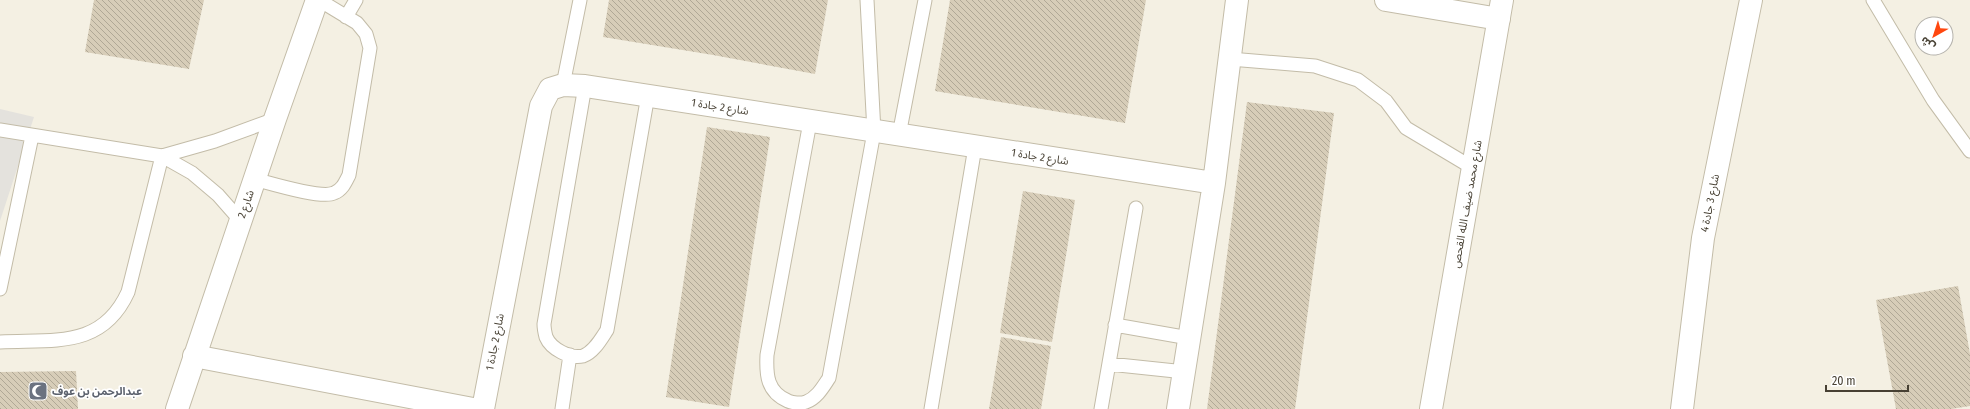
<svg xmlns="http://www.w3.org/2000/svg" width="1970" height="409" viewBox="0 0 1970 409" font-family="'Fira Sans Condensed','Noto Sans Arabic',sans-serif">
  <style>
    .parking { fill: #e4e2dd }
    .building { fill: url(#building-back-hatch) }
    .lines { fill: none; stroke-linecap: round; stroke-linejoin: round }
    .service-casing { stroke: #c3bca8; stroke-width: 15 }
    .minor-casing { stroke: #c3bca8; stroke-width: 24 }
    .service { stroke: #fff; stroke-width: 13 }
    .minor { stroke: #fff; stroke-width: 22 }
    .labels { text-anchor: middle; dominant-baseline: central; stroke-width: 3.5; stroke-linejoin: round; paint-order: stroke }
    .street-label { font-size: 11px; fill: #474033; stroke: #fff }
    .worship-label { font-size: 11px; font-weight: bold; fill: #5b616d; stroke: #fff; text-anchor: start }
  </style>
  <defs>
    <pattern id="building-back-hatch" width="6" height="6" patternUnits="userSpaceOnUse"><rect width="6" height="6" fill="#d7cdb8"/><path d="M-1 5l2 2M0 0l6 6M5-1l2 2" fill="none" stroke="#b0a896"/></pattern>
  </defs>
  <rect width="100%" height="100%" fill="#f4f0e3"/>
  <path class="parking" d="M 0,109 L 34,117 L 0,221 Z"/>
  <path class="building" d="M 94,0 L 204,0 L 189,69 L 85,52 Z
    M 609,0 L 828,0 L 815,74 L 713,55 L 603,37 Z
    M 950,0 L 1146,0 L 1125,123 L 935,91 Z
    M 1247,102 L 1334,113 L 1295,409 L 1207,409 Z
    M 707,127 L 770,137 L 729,407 L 666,397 Z
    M 1023,191 L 1075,200 L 1052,342 L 1000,333 Z
    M 1958,286 L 1970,354 L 1970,406 L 1951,409 L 1896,409 L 1876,300 Z
    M 1001,337 L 1051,346 L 1041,409 L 989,409 Z
    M 76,371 L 78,409 L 0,409 L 0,372 Z"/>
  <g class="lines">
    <defs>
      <path id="service" d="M 1873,0 L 1933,100 L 1970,151
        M 346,17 L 356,0
        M 1230,59 L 1315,66 L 1358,80 L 1386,101 L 1406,128 L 1473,168
        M 563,85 L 580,0
        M 585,86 L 544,324 C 544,328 545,333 546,337 C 551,349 570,359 583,356 C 594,352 601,339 607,330 L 648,95
        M 810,122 L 767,355 C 766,375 767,392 788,401 C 792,403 801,404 806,402 C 817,398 823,387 829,378 L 874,132 L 867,0
        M 0,130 L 162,156 L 192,173 L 218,195 L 240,220
        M 899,135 L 925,0
        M 162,156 L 215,141 L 275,119
        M 254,179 C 270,183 321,199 334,193 C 342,190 345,183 349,175 L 370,48 L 366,34 L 357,23 L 319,0
        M 0,289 L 32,136
        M 1115,325 L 1189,338
        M 0,342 C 54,339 102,349 128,292 L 162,156
        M 1109,364 L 1185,372
        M 562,409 L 570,355
        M 931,409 L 975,147
        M 1101,409 L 1136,208"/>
      <path id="minor" d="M 1386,0 L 1499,19
        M 194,356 L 473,409
        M 177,409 L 275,119 L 317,0
        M 483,409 L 541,106 L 550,89 L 563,85 L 585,86 L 1214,183
        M 1178,409 L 1214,183 L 1237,0
        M 1431,409 L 1502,0
        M 1682,409 L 1703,238 L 1751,0"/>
    </defs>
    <use href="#service" class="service-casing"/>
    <use href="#minor" class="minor-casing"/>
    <use href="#service" class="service"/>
    <use href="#minor" class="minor"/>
  </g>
  <defs>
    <symbol id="mosque-square" viewBox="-11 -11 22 22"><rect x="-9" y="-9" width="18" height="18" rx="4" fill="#6b7280" stroke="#fff"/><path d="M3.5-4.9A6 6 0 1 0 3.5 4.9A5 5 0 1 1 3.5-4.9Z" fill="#fff"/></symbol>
  </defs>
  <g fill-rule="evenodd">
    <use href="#mosque-square" x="27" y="380" width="22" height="22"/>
  </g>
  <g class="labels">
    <g class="street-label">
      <text transform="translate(720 107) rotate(9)">شارع 2 جادة 1</text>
      <text transform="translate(1040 157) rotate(9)">شارع 2 جادة 1</text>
      <text transform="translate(1710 203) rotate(-79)">شارع 3 جادة 4</text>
      <text transform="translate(246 204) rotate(-71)">شارع 2</text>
      <text transform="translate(1467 204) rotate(-80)">شارع محمد ضيف الله القحص</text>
      <text transform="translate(495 342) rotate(-79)">شارع 2 جادة 1</text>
    </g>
    <g class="worship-label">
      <text x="52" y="391">عبدالرحمن بن عوف</text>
    </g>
  </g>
  <g transform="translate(1934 36) rotate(219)"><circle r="19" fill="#ffffff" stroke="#b5b3ad"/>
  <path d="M0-3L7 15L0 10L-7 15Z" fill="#ff470f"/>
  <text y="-6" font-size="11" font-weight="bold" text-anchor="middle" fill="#474033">ش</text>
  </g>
  <path d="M1826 385v6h82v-6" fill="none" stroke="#474033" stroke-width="2"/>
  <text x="1832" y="385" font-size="12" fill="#474033" stroke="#ffffff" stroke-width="3" paint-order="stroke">20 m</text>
</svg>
